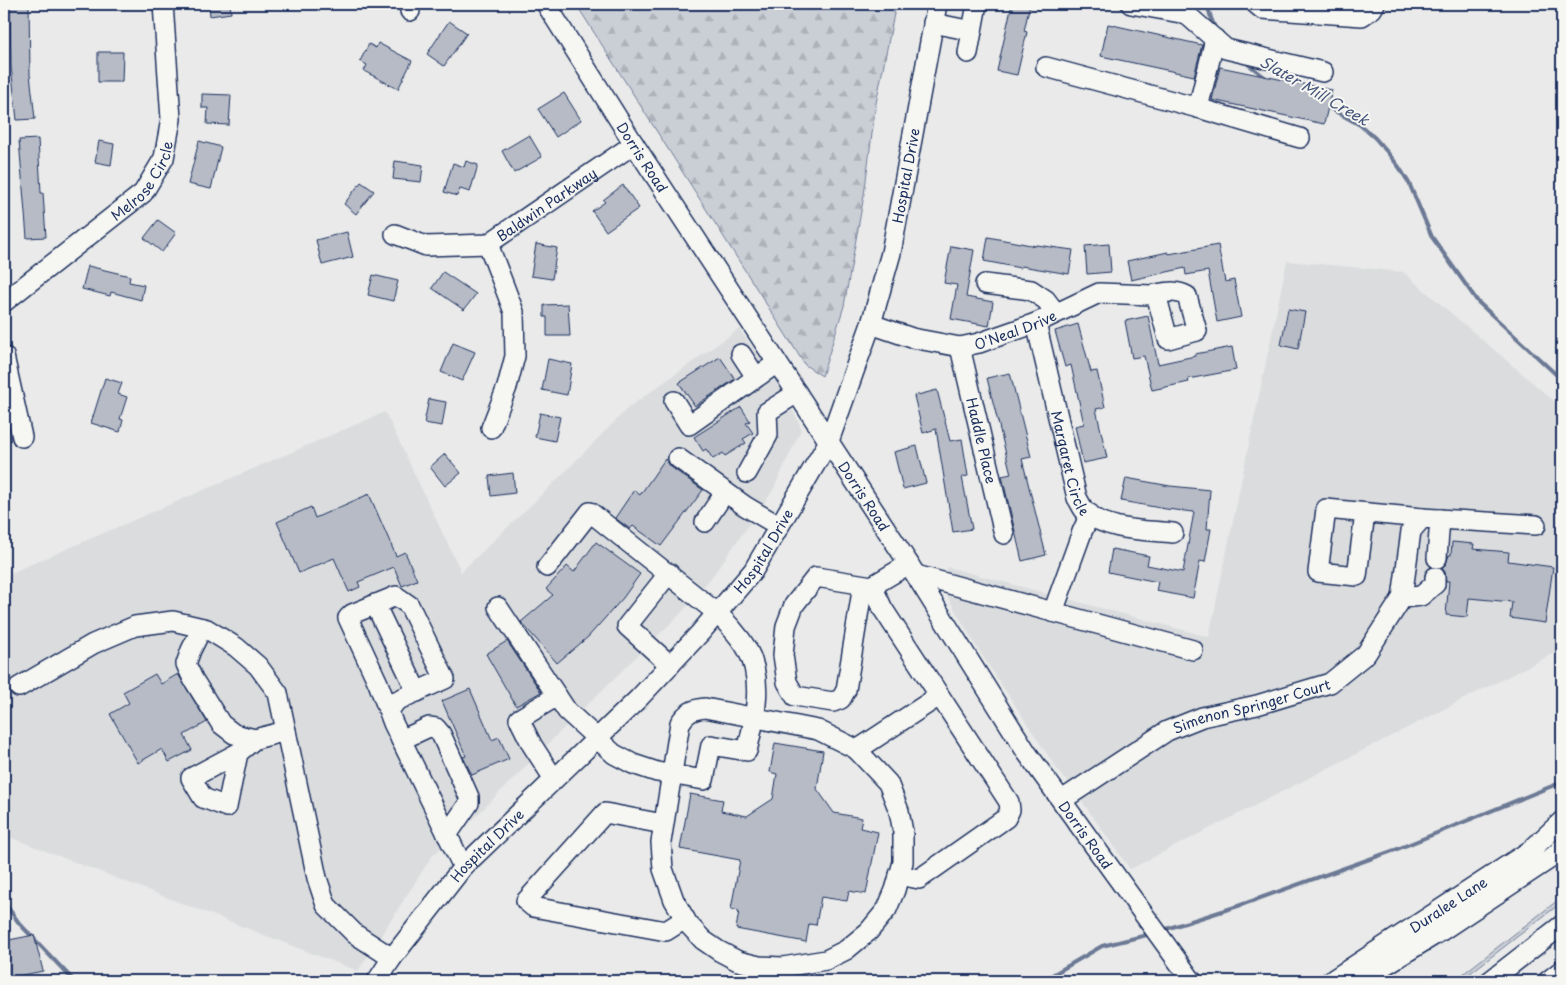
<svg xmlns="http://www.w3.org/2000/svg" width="1566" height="985" viewBox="0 0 1566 985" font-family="'Playpen Sans',sans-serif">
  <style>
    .built { fill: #dadcde }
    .green { fill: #caced5; stroke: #727e9a }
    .forest { fill: url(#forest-firs); stroke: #727e9a }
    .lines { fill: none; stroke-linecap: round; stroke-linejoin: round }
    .stream { stroke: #6c7995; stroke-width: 4 }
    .building { fill: #b6bbc6; stroke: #1b2f5e }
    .minor-casing { stroke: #1b2f5e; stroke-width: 22 }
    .minor { stroke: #f6f6f2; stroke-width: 19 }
    .labels { text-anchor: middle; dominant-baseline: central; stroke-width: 4; stroke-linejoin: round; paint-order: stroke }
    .street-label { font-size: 14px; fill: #1b2f5e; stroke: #f6f6f2 }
    .water-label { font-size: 15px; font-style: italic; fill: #44547a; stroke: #f6f6f2 }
  </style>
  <defs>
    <pattern id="forest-firs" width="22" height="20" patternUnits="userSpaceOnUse" patternTransform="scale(1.25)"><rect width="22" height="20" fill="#caced5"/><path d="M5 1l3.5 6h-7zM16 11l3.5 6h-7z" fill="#adb1b9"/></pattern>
  </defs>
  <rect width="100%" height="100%" fill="#e9eae9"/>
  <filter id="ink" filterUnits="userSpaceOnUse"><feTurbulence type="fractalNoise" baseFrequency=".02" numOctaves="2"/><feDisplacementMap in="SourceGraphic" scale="10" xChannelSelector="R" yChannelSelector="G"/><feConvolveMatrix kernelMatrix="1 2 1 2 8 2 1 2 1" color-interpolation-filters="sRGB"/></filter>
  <g filter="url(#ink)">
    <path class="built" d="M 1287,261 L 1403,272 L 1562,408 L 1562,649 L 1130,869 L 1067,780 L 1063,778 L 976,646 L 943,589 L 947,567 L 1209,637 Z
      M 739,329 L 775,378 L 799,423 L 801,430 L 772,492 L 714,574 L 684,610 L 587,705 L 466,826 L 432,856 L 358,971 L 4,835 L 4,576 L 385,412 L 461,572 L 556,481 L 628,408 Z"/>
    <path class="green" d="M 1562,897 L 1562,902 L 1460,981 L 1454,981 Z"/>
    <path class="forest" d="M 576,4 L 896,4 L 876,103 L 864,195 L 844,306 L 822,376 L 805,365 Z"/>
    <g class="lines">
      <path class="stream" d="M 1207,4 L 1211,18 L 1216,30
        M 1244,61 L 1266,78
        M 1324,105 L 1360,125 L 1375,138 L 1388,153 L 1399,167 L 1409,183 L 1432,237 L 1478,302 L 1562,380
        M 4,902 L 19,923 L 74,981
        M 1163,930 L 1238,906 L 1395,850 L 1562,782
        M 1042,981 L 1102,946 L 1151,934"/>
    </g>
    <path class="building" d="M 10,4 L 29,4 L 30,74 L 35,119 L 17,120 L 11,66 Z
      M 209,4 L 230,4 L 231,13 L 210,16 Z
      M 1012,4 L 1030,4 L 1024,31 L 1027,32 L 1017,75 L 997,71 Z
      M 449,21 L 467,33 L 444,66 L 427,54 Z
      M 1108,24 L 1202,45 L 1194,76 L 1101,56 Z
      M 378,43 L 412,61 L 398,89 L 364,71 L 367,65 L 360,61 L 369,44 L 376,48 Z
      M 98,52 L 123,52 L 122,82 L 98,82 Z
      M 1220,67 L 1332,90 L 1324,124 L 1212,100 Z
      M 564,93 L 581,120 L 556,137 L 538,109 Z
      M 202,94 L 231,95 L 229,125 L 207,124 L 208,108 L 202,108 Z
      M 529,135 L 542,157 L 514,173 L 502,151 Z
      M 38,139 L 41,193 L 43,193 L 46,237 L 27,238 L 19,140 Z
      M 99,141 L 114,144 L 111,165 L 95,162 Z
      M 199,141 L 221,147 L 211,189 L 188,184 Z
      M 395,161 L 423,165 L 421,182 L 393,179 Z
      M 466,161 L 478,165 L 470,192 L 460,189 L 457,196 L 444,192 L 453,163 L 464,167 Z
      M 361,182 L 374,191 L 356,214 L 344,204 Z
      M 623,185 L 639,208 L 606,231 L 592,211 L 605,202 L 603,200 Z
      M 158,220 L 176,233 L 162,252 L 144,238 Z
      M 347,232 L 353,257 L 322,265 L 316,240 Z
      M 988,237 L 1036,246 L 1036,245 L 1073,250 L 1069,274 L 1021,266 L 1020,268 L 984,261 Z
      M 536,244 L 557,248 L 552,279 L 531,276 Z
      M 1109,244 L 1111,272 L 1087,274 L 1085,246 Z
      M 1218,245 L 1225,282 L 1234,280 L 1241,317 L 1217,322 L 1208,271 L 1186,275 L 1185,268 L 1131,280 L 1127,261 L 1168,252 L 1169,254 Z
      M 951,246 L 974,250 L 966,297 L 993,302 L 989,326 L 951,319 L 957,285 L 944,283 Z
      M 88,266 L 130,276 L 129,282 L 144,285 L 141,300 L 111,292 L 110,296 L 82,289 Z
      M 443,272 L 476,294 L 464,310 L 432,288 Z
      M 373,275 L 398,281 L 393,301 L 368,295 Z
      M 568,304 L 570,336 L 547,336 L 547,317 L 544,317 L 544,305 Z
      M 1288,309 L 1305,312 L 1298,349 L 1281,345 Z
      M 1148,316 L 1158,364 L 1195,356 L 1195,354 L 1232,347 L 1236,370 L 1188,379 L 1189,382 L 1152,390 L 1144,356 L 1132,358 L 1125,321 Z
      M 1078,324 L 1091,372 L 1097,371 L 1105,407 L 1096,409 L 1107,458 L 1083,463 L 1075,426 L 1084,424 L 1071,365 L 1065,367 L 1055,331 Z
      M 453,343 L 475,352 L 462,381 L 441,372 Z
      M 720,357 L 735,379 L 695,406 L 679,383 Z
      M 548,359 L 572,364 L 567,395 L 542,390 Z
      M 1010,373 L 1031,457 L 1022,459 L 1046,555 L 1022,561 L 1002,476 L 1011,474 L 987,378 Z
      M 105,378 L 122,383 L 118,394 L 127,397 L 120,419 L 123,420 L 120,432 L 91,423 Z
      M 937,390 L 950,441 L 962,439 L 968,476 L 962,477 L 972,529 L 953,532 L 936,429 L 923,433 L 914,396 Z
      M 429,399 L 446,402 L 442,426 L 424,423 Z
      M 741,407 L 750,421 L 746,423 L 753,433 L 743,439 L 746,443 L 725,456 L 723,453 L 713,459 L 706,449 L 703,451 L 694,437 Z
      M 540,413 L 560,417 L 555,441 L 535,437 Z
      M 917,446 L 926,483 L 903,489 L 894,452 Z
      M 445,454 L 461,473 L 445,486 L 430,467 Z
      M 665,459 L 671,467 L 703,490 L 661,546 L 633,526 L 630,529 L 615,518 L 634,490 L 640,495 Z
      M 513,473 L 515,493 L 491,496 L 489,476 Z
      M 1126,478 L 1170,486 L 1210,490 L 1207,529 L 1211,529 L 1205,562 L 1200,561 L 1193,598 L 1156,591 L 1158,582 L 1108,572 L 1112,549 L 1149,556 L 1147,565 L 1183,572 L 1194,512 L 1166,509 L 1121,501 Z
      M 369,494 L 396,556 L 405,552 L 417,580 L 402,586 L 394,567 L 358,582 L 360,587 L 349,592 L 334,558 L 299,573 L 277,522 L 311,507 L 315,518 Z
      M 596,542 L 640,574 L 623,598 L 588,637 L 557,663 L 521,622 L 553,595 L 546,589 L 567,566 L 574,572 Z
      M 1452,542 L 1474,544 L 1473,549 L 1509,552 L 1508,561 L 1553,567 L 1545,623 L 1510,618 L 1512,602 L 1469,598 L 1467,617 L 1446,615 L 1449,581 L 1446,581 L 1445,572 L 1442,568 L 1446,564 L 1449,555 L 1451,555 Z
      M 507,641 L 541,692 L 516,706 L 486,654 Z
      M 155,674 L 161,684 L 178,674 L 207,722 L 184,735 L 192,750 L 169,762 L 162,749 L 138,763 L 110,714 L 129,703 L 123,692 Z
      M 470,689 L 492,740 L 499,737 L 509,759 L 472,775 L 463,757 L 466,756 L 442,701 Z
      M 775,743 L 823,751 L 817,789 L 834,813 L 862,818 L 860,828 L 878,832 L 866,894 L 849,891 L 847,901 L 821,897 L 816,925 L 809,924 L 806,942 L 736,929 L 739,911 L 731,909 L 740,860 L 680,849 L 690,794 L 723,800 L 721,811 L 747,816 L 773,799 L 777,774 L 770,772 Z
      M 34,935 L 43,971 L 4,979 L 4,941 Z"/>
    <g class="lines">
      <defs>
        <g id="minor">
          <path d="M 409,4 L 410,11"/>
          <path id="s1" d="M 546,4 L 634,144 L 905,558 L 1027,753 L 1192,981"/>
          <path d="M 1131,4 L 1186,14 L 1226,49 L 1323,72"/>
          <path d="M 1256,4 L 1262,9 L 1362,16 L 1372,9 L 1375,4"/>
          <path d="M 933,23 L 972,31 L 977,4"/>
          <path d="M 968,53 L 972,31"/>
          <path d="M 1046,67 L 1198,108 L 1300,138"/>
          <path d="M 1198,108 L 1215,39"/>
          <path id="s2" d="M 395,234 L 426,246 L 488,244 L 634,144"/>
          <path d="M 488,244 L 514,312 L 515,356 L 507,387 L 491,428"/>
          <path d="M 985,284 L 1031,290 L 1046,300 L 1055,312"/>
          <path id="s3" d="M 4,302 L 143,193 L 164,158 L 171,119 L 163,4"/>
          <path id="s4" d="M 1036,323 L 1077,498 C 1080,502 1082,508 1085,511 C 1105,531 1147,530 1173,533"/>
          <path id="s5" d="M 871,324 L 912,338 L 960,347 L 979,343 L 1036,323 L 1099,293 L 1151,295 C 1165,293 1174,289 1187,296 L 1197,331 L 1168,339 L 1156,294"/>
          <path id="s6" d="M 960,347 L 1004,534"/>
          <path d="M 741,354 L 756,377"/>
          <path d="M 4,356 L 22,437"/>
          <path d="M 674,401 L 689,425 L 777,363"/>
          <path d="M 678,458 L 745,506 L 779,526"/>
          <path d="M 747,473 L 768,435 L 767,412 L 797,393"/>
          <path d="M 1365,513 L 1357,576 L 1318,572 L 1326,509 L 1422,518"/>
          <path d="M 705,522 L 725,492"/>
          <path d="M 1437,558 L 1440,519"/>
          <path d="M 669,573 L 627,626 L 670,665"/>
          <path d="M 916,575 L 1053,612 L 1082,532 L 1090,514"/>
          <path d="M 863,585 L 846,690 L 841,699 L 833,702 L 795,696 L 787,682 L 783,655 L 786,626 L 794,605 L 816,577 L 872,586 L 909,564"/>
          <path d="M 872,586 L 883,609 L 1009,802 L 1010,810 L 1006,818 L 919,879 L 899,875"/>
          <path d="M 1402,598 L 1421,596 L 1435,584 L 1435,577"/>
          <path d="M 375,604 L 417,692"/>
          <path d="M 498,607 L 567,711 L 614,754 L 633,764 L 657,772 L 704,780 L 711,745 L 747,751 C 755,719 764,679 747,649 C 739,635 728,624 717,613 L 590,512 L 547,567"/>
          <path d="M 1053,612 L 1193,650"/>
          <path d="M 202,628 L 191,650 L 186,664 L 193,679 L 221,724 L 234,734 L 255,739 L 286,731"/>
          <path d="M 19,687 L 93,644 L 135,626 L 173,621 L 207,629 L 236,647 L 258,666 L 278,693 L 317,878 L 326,905 L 355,934 L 392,958"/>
          <path d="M 705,708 L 818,730 L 856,749 L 888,783 L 899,811 L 903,832 L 903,862 L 895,890 L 887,909 L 869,931 L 846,950 L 826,960 L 783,967 L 759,966 L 738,961 L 719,951 L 703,940 L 688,924 L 674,900 L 663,869 L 661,842 L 680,723 C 686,713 693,709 705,708 Z"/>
          <path d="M 389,711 L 396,701 L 445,679 L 409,605 L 396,596 L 352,614 L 348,618 L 378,683 L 393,723 L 463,867"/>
          <path d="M 401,740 L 429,727 L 436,728 L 441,734 L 469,797 L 469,803 L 447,835"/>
          <path d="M 857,750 L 939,696"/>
          <path d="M 238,753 L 191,778 L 203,798 L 227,807 L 238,753 L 255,739"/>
          <path d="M 554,779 L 532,745 L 519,719 L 557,696"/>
          <path id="s7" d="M 1062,800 L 1167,731 L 1202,717 L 1257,705 L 1330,683 L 1366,654 L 1402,598 L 1411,531 L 1422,518 L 1536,525"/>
          <path d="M 663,824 L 605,813 L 526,901 L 533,907 L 666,931 L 685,919"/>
          <path id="s8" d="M 377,981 L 392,958 L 463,867 L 638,699 L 700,633 L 753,571 L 829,441 L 871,324 L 891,253 L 937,4"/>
          <path id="s9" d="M 1331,981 L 1531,850 L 1562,821"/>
          <path d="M 1359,981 L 1441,931 L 1554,856 L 1562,848"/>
          <path d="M 1490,981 L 1562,925"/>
          <path d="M 1548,981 L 1562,970"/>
        </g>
      </defs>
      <use href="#minor" class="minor-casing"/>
      <use href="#minor" class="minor"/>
    </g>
  </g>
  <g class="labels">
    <g class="street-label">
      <text stroke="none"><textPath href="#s1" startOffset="181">Dorris Road</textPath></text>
      <text stroke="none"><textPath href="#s8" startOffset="985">Hospital Drive</textPath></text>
      <text stroke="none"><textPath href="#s3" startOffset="186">Melrose Circle</textPath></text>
      <text stroke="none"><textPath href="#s2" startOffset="166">Baldwin Parkway</textPath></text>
      <text stroke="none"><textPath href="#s5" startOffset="150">O'Neal Drive</textPath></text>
      <text stroke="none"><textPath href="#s6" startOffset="96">Haddle Place</textPath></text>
      <text stroke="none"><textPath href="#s4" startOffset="144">Margaret Circle</textPath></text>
      <text stroke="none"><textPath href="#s1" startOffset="586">Dorris Road</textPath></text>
      <text stroke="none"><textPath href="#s8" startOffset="580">Hospital Drive</textPath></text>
      <text stroke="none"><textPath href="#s7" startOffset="214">Simenon Springer Court</textPath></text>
      <text stroke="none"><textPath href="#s1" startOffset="991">Dorris Road</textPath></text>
      <text stroke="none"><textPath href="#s8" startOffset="175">Hospital Drive</textPath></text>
      <text stroke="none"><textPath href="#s9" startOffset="140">Duralee Lane</textPath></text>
    </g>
    <g class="water-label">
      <text transform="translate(1315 90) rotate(30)">Slater Mill Creek</text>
    </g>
  </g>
  <rect width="1566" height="985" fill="none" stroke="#f6f6f2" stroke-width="20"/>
  <rect x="10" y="10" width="1546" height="965" fill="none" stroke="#1b2f5e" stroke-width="2" filter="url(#ink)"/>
</svg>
